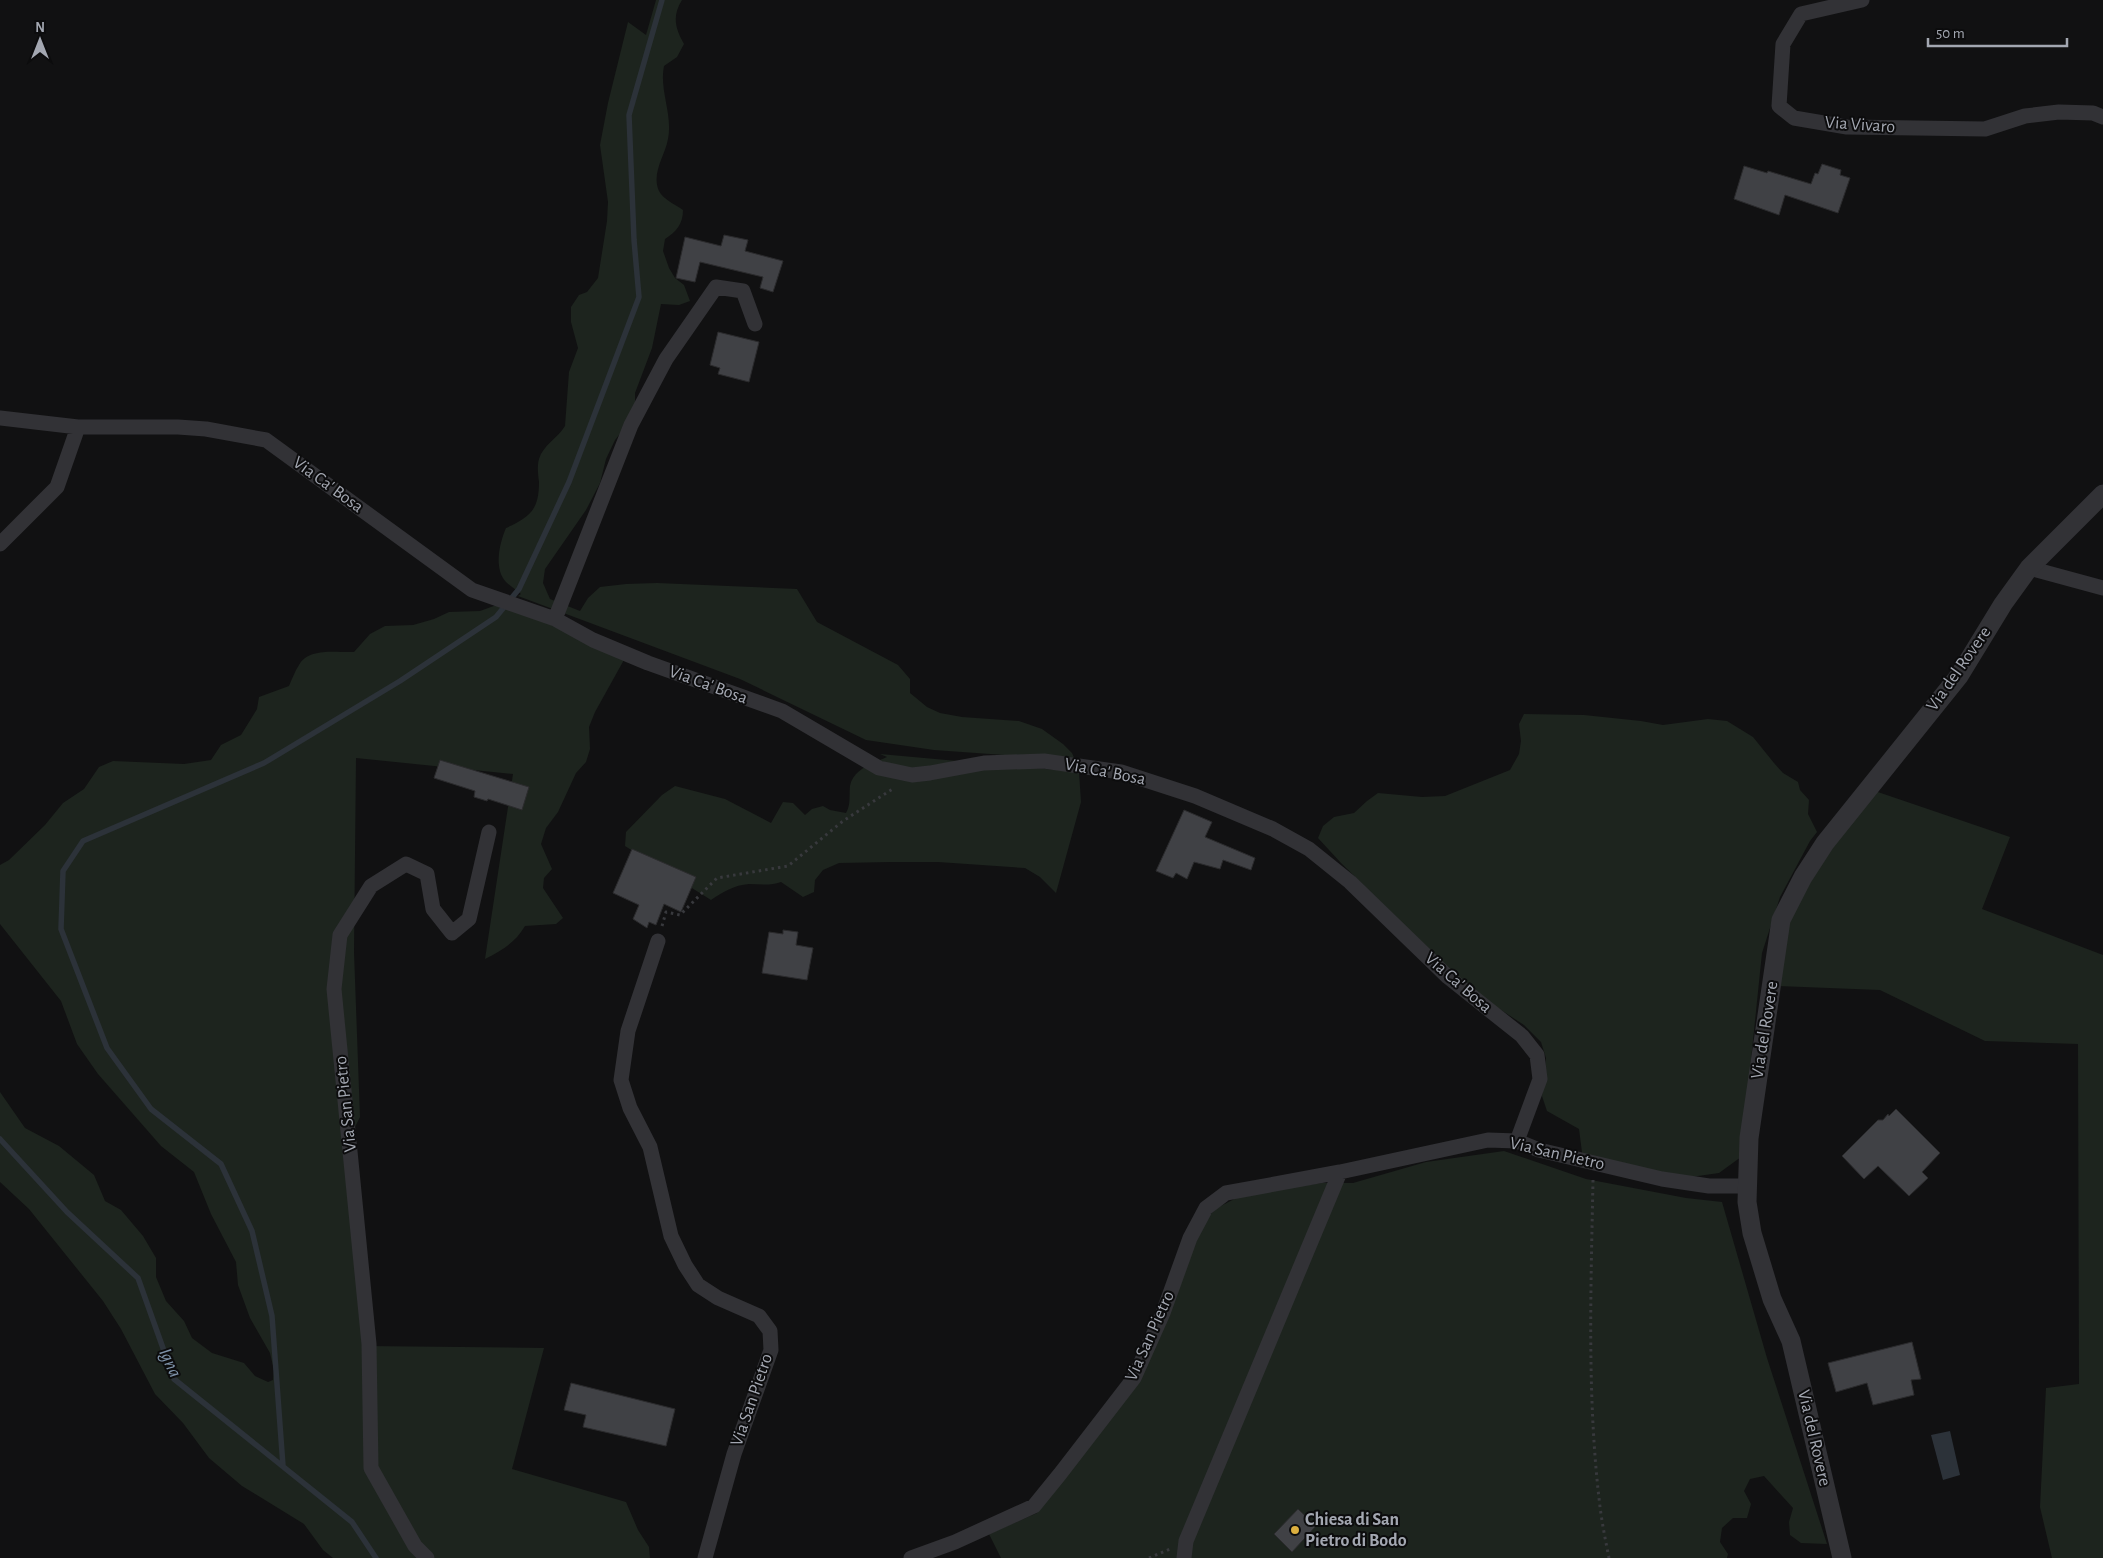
<svg xmlns="http://www.w3.org/2000/svg" width="2103" height="1558" viewBox="0 0 2103 1558" font-family="'Alegreya Sans',sans-serif">
  <style>
    .green { fill: #1d241e }
    .water { fill: #2c3239 }
    .lines { fill: none; stroke-linecap: round; stroke-linejoin: round }
    .stream { stroke: #2c3239; stroke-width: 5.5 }
    .building { fill: #404145; stroke: #2b2b2d }
    .path { stroke: #38393d; stroke-width: 3; stroke-dasharray: 2.5 4; stroke-linecap: butt }
    .minor { stroke: #323236; stroke-width: 15 }
    .tertiary { stroke: #323236; stroke-width: 19 }
    .poi-dot { fill: #dcaf3f; stroke: #0c0c0d; stroke-width: 2 }
    .labels { text-anchor: middle; dominant-baseline: central; stroke-width: 4; stroke-linejoin: round; paint-order: stroke }
    .street-label { font-size: 18px; fill: #a3a7b1; stroke: #0c0c0d }
    .poi-label { font-size: 18px; font-weight: bold; fill: #a3a7b1; stroke: #0c0c0d; text-anchor: start }
    .water-label { font-size: 19px; font-style: italic; fill: #7e92a9; stroke: #0c0c0d }
  </style>
  <rect width="100%" height="100%" fill="#111112"/>
  <path class="green" d="M 656,0 L 682,0 C 672,16 675,28 684,44 L 677,57 L 664,66 C 659,90 673,114 668,139 C 665,156 651,173 659,191 C 663,199 676,205 683,210 C 683,224 676,232 665,239 L 663,251 L 669,268 L 675,278 L 684,285 L 690,301 L 679,305 L 661,304 L 652,348 L 635,393 L 635,405 L 627,425 L 615,440 L 606,459 L 600,483 L 586,510 L 545,569 L 543,583 L 550,599 L 580,611 L 588,598 L 600,587 L 626,584 L 657,583 L 797,589 L 817,622 L 898,665 L 910,679 L 910,693 L 927,707 L 940,713 L 962,717 L 1019,721 L 1042,729 L 1063,744 L 1072,753 L 1075,760 L 934,750 L 866,740 L 740,679 L 518,596 L 521,594 C 516,590 510,586 506,582 C 493,568 500,542 506,528 C 530,517 539,510 539,482 C 538,474 537,466 539,459 C 543,445 558,438 565,426 L 569,372 L 578,348 L 571,322 L 571,307 L 579,295 L 587,292 L 598,278 L 607,221 L 608,202 L 600,145 L 608,103 L 628,22 L 646,35 Z
    M 502,603 L 625,658 L 595,712 L 589,727 L 590,749 L 586,762 L 576,773 L 558,812 L 546,828 L 541,844 L 552,869 L 544,878 L 543,888 L 563,918 L 556,924 L 525,926 C 515,943 502,950 485,959 L 513,774 L 356,758 L 354,952 L 360,1117 L 345,1147 L 364,1346 L 544,1348 L 512,1469 L 626,1502 L 638,1530 L 649,1547 L 650,1558 L 333,1558 L 323,1550 L 304,1524 L 242,1486 L 209,1458 L 183,1423 L 155,1394 L 121,1329 L 103,1301 L 29,1209 L 0,1182 L 0,1092 L 25,1128 L 59,1146 L 94,1175 L 105,1201 L 121,1210 L 143,1236 L 156,1258 L 156,1277 L 166,1301 L 184,1321 L 192,1338 L 212,1353 L 244,1363 L 255,1376 L 268,1382 L 273,1380 L 274,1370 L 270,1353 L 250,1318 L 238,1285 L 236,1262 L 211,1214 L 194,1172 L 161,1146 L 98,1074 L 77,1044 L 61,1001 L 0,924 L 0,865 L 9,860 L 45,825 L 63,803 L 84,789 L 99,767 L 113,761 L 184,764 L 211,760 L 221,745 L 241,735 L 257,709 L 259,697 L 289,686 C 292,679 295,671 299,665 C 309,647 338,653 354,652 L 370,634 L 385,626 L 413,625 L 434,619 L 449,612 L 480,611 Z
    M 1524,714 L 1584,715 L 1641,721 L 1663,725 L 1708,719 L 1727,721 L 1753,737 L 1774,763 L 1783,773 L 1798,782 L 1800,790 L 1809,800 L 1808,814 L 1817,832 L 1810,841 L 1780,897 L 1762,953 L 1741,1157 L 1719,1173 L 1691,1177 L 1583,1160 L 1579,1129 L 1547,1111 L 1542,1096 L 1546,1058 L 1541,1042 L 1524,1025 L 1469,989 L 1341,863 L 1318,838 L 1323,826 L 1334,817 L 1354,813 L 1367,801 L 1378,793 L 1422,797 L 1445,796 L 1510,770 L 1519,754 L 1521,741 L 1519,724 Z
    M 880,754 L 1079,772 L 1081,802 L 1056,893 L 1040,877 L 1025,868 L 938,862 L 891,862 L 839,863 L 823,870 L 815,880 L 814,892 L 803,897 L 781,882 C 770,886 760,884 749,884 C 734,885 723,892 711,900 L 625,846 L 626,832 L 662,795 L 675,786 L 725,799 L 771,823 L 783,802 L 793,803 L 805,815 L 812,809 L 823,806 L 830,810 L 846,813 C 851,804 849,796 850,786 C 853,769 873,763 887,757 Z
    M 1872,790 L 2010,837 L 1982,909 L 2103,955 L 2103,1558 L 2052,1558 L 2040,1507 L 2046,1388 L 2079,1384 L 2078,1044 L 1985,1041 L 1880,990 L 1775,986 L 1778,957 L 1795,903 Z
    M 1504,1151 L 1586,1179 L 1686,1198 L 1722,1202 L 1767,1358 L 1827,1544 L 1801,1543 L 1790,1535 L 1789,1522 L 1793,1508 L 1764,1476 L 1750,1479 L 1744,1491 L 1751,1504 L 1747,1518 L 1733,1518 L 1722,1528 L 1720,1542 L 1728,1554 L 1727,1558 L 1001,1558 L 989,1534 L 1037,1513 L 1144,1372 L 1200,1224 L 1217,1208 L 1244,1194 L 1322,1183 L 1353,1183 L 1426,1162 Z"/>
  <path class="water" d="M 1950,1431 L 1960,1475 L 1943,1480 L 1931,1435 Z"/>
  <g class="lines">
    <path class="stream" d="M 0,1139 L 67,1212 L 138,1278 L 174,1379 L 352,1522 L 376,1558
      M 283,1466 L 272,1316 L 252,1231 L 221,1164 L 151,1109 L 107,1048 L 61,929 L 63,871 L 83,841 L 264,763 L 400,681 L 496,617 L 519,589 L 569,482 L 639,297 L 634,240 L 629,115 L 662,0"/>
  </g>
  <path class="building" d="M 1822,164 L 1841,170 L 1840,175 L 1850,178 L 1838,213 L 1785,195 L 1779,215 L 1734,199 L 1744,166 L 1767,173 L 1768,171 L 1811,184 L 1815,173 L 1818,174 Z
    M 724,235 L 748,240 L 745,251 L 783,261 L 773,292 L 760,288 L 763,277 L 700,262 L 695,282 L 676,278 L 685,237 L 721,246 Z
    M 718,332 L 759,342 L 749,382 L 718,374 L 720,368 L 710,365 Z
    M 440,760 L 529,787 L 522,810 L 488,799 L 487,801 L 474,797 L 475,791 L 434,778 Z
    M 1184,810 L 1212,822 L 1205,837 L 1255,858 L 1251,870 L 1223,860 L 1220,869 L 1194,862 L 1187,879 L 1176,873 L 1173,878 L 1156,871 Z
    M 632,849 L 696,877 L 681,912 L 664,904 L 656,925 L 649,922 L 647,928 L 633,919 L 639,905 L 613,893 Z
    M 783,930 L 798,932 L 796,945 L 813,948 L 807,980 L 762,973 L 769,932 L 783,934 Z
    M 1896,1109 L 1940,1153 L 1922,1172 L 1928,1178 L 1909,1196 L 1878,1166 L 1864,1179 L 1842,1156 L 1878,1120 L 1883,1120 L 1888,1114 L 1889,1116 Z
    M 1912,1342 L 1921,1379 L 1911,1380 L 1914,1395 L 1873,1405 L 1867,1383 L 1836,1392 L 1828,1363 Z
    M 571,1383 L 675,1409 L 666,1446 L 583,1427 L 586,1415 L 564,1410 Z
    M 1298,1509 L 1316,1526 L 1292,1552 L 1274,1534 Z"/>
  <g class="lines">
    <path class="path" d="M 662,926 L 666,912 L 680,915 L 717,878 L 788,866 L 843,821 L 894,788
      M 1593,1180 C 1591,1285 1587,1393 1599,1498 C 1601,1518 1605,1538 1609,1558
      M 1149,1558 L 1170,1549"/>
    <path class="minor" d="M 1862,0 L 1801,14 L 1783,44 L 1779,106 L 1794,118 L 1847,127 L 1985,129 L 2025,116 L 2059,112 L 2093,113 L 2103,117
      M 0,418 L 78,427 L 178,427 L 206,429 L 266,440 L 472,590 L 555,619 L 593,640 L 648,663 L 782,711 L 879,768 L 912,775 L 930,773 L 984,763 L 1044,761 L 1121,772 L 1195,796 L 1273,829 L 1309,849 L 1350,882 L 1448,977 L 1522,1036 L 1537,1055 L 1540,1079 L 1517,1141
      M 0,544 L 57,487 L 78,427
      M 2029,568 L 2103,588
      M 555,619 L 631,425 L 666,359 L 716,287 L 743,291 L 755,324
      M 658,941 L 628,1031 L 621,1080 L 630,1108 L 650,1147 L 671,1236 L 685,1265 L 698,1285 L 718,1298 L 759,1316 L 770,1331 L 771,1350 L 734,1454 L 705,1558
      M 427,1558 L 415,1546 L 371,1468 L 369,1344 L 334,989 L 340,935 L 371,886 L 406,864 L 427,874 L 433,909 L 452,933 L 469,919 L 489,832
      M 911,1558 L 955,1542 L 1034,1506 L 1060,1474 L 1134,1378 L 1163,1313 L 1190,1238 L 1206,1208 L 1226,1193 L 1340,1172 L 1488,1140 L 1517,1141 L 1539,1150 L 1662,1179 L 1709,1186 L 1746,1186
      M 1184,1558 L 1186,1541 L 1340,1172"/>
    <path class="tertiary" d="M 1842,1558 L 1791,1341 L 1772,1299 L 1752,1233 L 1747,1202 L 1749,1138 L 1781,920 L 1803,877 L 1825,843 L 1959,676 L 2003,604 L 2029,568 L 2103,494"/>
  </g>
  <circle class="poi-dot" cx="1295" cy="1530" r="5"/>
  <g class="labels">
    <g class="street-label">
      <text transform="translate(1860 125) rotate(4)">Via Vivaro</text>
      <text transform="translate(328 485) rotate(36)">Via Ca' Bosa</text>
      <text transform="translate(1959 669) rotate(-55)">Via del Rovere</text>
      <text transform="translate(708 685) rotate(20)">Via Ca' Bosa</text>
      <text transform="translate(1105 772) rotate(11)">Via Ca' Bosa</text>
      <text transform="translate(1458 983) rotate(41)">Via Ca' Bosa</text>
      <text transform="translate(1765 1030) rotate(-81)">Via del Rovere</text>
      <text transform="translate(346 1104) rotate(-96)">Via San Pietro</text>
      <text transform="translate(1557 1154) rotate(13)">Via San Pietro</text>
      <text transform="translate(1150 1336) rotate(-66)">Via San Pietro</text>
      <text transform="translate(752 1400) rotate(-71)">Via San Pietro</text>
      <text transform="translate(1814 1438) rotate(77)">Via del Rovere</text>
    </g>
    <g class="poi-label">
      <text x="1305" y="1520">Chiesa di San<tspan x="1305" dy="21">Pietro di Bodo</tspan></text>
    </g>
    <g class="water-label">
      <text transform="translate(170 1363) rotate(65)">Igna</text>
    </g>
  </g>
  <g transform="translate(40 40)" stroke="#0c0c0d" stroke-width="4" paint-order="stroke">
  <path d="M0-4L9 19L0 12L-9 19Z" fill="#a3a7b1"/>
  <text y="-8" font-size="14" font-weight="bold" text-anchor="middle" fill="#a3a7b1">N</text>
  </g>
  <path d="M1928 38v8h139v-8" fill="none" stroke="#a3a7b1" stroke-width="2.5"/>
  <text x="1936" y="38" font-size="15" fill="#a3a7b1" stroke="#0c0c0d" stroke-width="4" paint-order="stroke">50 m</text>
</svg>
